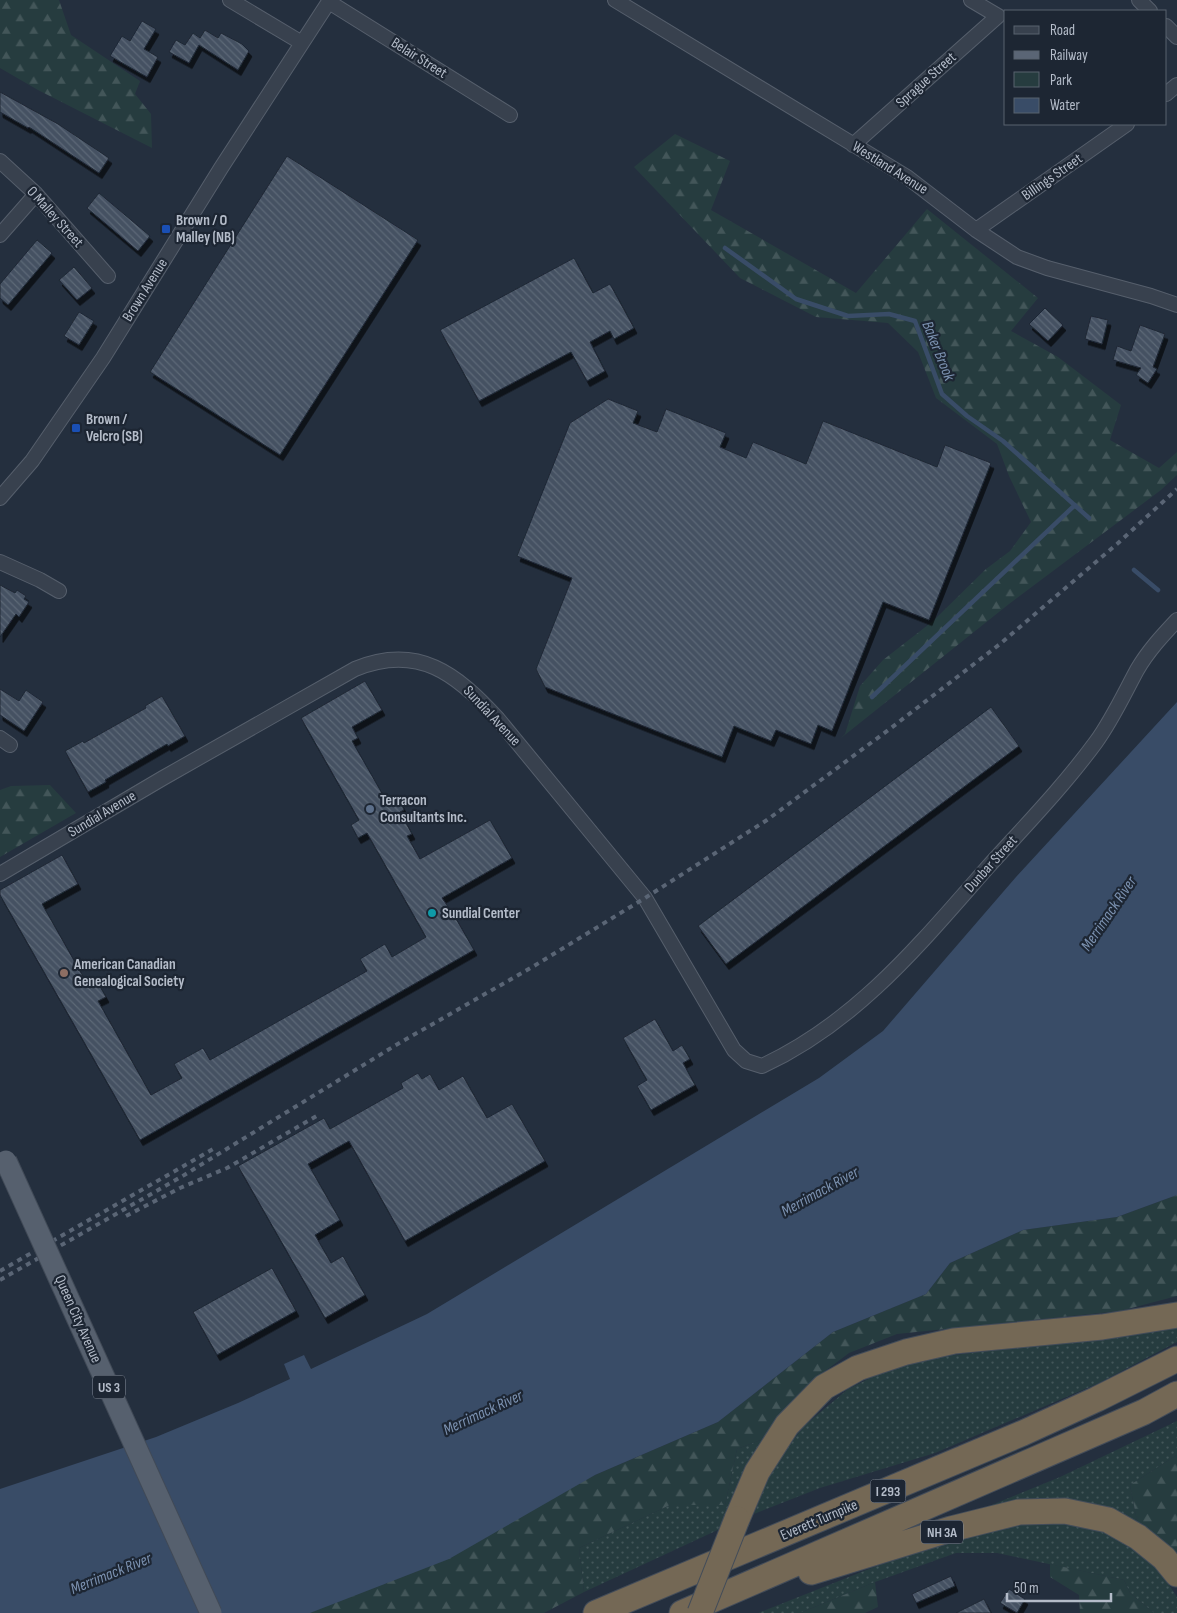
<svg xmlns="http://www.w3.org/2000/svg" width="1177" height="1613" viewBox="0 0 1177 1613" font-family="'Sofia Sans Condensed',sans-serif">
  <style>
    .green { fill: url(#green-dots) }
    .forest { fill: url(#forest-firs) }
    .water { fill: #394c67 }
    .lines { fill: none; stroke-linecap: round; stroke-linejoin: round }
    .stream { stroke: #394c67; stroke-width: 4.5 }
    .building { fill: url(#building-back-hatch); stroke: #1f2835; filter: url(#shadow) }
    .street-casing { stroke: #565f6c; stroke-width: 16 }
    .highway-casing { stroke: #434c59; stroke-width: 27 }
    .street { stroke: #38414e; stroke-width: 14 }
    .highway { stroke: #746855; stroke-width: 25 }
    .rail { stroke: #5a6575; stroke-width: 4; stroke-dasharray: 5 5; stroke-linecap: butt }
    .primary-bridge-casing { stroke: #414a57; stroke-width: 23; stroke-linecap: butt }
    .highway-bridge-casing { stroke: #434c59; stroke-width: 27; stroke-linecap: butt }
    .primary-bridge { stroke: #56606e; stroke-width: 21 }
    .highway-bridge { stroke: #746855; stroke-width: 25 }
    .transit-dot { fill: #1a4fb4; stroke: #1d2633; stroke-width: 2 }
    .service-dot { fill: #5c6f8a; stroke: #1d2633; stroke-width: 2 }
    .culture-dot { fill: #0f9aa8; stroke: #1d2633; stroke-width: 2 }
    .education-dot { fill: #8d6e63; stroke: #1d2633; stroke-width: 2 }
    .labels { text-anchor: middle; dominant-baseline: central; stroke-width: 4.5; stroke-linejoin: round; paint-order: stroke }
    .shield { fill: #1d2633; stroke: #878f9c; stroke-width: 1 }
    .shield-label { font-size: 14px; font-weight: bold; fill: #b4bcc9 }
    .street-label { font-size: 15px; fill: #b4bcc9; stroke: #1d2633 }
    .poi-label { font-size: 15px; font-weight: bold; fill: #b4bcc9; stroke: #1d2633; text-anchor: start }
    .water-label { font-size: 16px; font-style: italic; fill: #7c92b1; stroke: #1d2633 }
  </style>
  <defs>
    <pattern id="green-dots" width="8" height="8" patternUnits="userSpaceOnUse" patternTransform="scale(1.25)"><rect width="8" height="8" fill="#263c3f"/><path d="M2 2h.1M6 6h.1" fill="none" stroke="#435659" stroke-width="1.8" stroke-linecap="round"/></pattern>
    <pattern id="forest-firs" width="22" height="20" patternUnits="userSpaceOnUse" patternTransform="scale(1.25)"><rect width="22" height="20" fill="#263c3f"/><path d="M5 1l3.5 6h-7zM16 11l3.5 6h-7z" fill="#435659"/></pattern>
    <pattern id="building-back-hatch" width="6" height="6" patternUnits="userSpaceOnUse" patternTransform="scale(1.25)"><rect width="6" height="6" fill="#455162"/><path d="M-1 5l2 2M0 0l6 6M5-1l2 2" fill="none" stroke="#5d6877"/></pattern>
    <filter id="shadow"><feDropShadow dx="3" dy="5.5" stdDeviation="0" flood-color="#0009"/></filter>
  </defs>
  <rect width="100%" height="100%" fill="#242f3e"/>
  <path class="green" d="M 1177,1327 L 1177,1342 L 1099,1383 L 935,1453 L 820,1488 L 754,1514 L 771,1469 L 804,1426 L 848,1389 L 905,1361 L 1159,1330 Z
    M 1177,1421 L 1177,1455 L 1130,1485 L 1137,1521 L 1075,1502 L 984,1508 L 1060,1477 Z
    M 763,1439 L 741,1480 L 722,1528 L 584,1592 L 579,1548 L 670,1505 L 725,1505 L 737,1449 Z
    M 1059,1518 L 1112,1531 L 1154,1562 L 1177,1597 L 1177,1613 L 1154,1613 L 1130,1593 L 1124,1580 L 997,1553 L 956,1553 L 875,1582 L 800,1613 L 758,1613 L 874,1567 L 1005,1522 Z"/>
  <path class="forest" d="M 0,0 L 59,0 L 71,35 L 140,81 L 135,94 L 151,114 L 152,148 L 38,90 L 0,68 Z
    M 675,134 L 730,161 L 711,210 L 856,293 L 927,209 L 1038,298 L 1011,331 L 1058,357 L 1121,405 L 1110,440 L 1159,468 L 1177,452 L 1177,475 L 1161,490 L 1009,604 L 841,738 L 845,734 L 860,686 L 883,660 L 933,621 L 986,569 L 1010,551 L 1031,522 L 1009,476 L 997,444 L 936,398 L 918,352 L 888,323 L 816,317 L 740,278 L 634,167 Z
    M 50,785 L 76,813 L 0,857 L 0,790 L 11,786 Z
    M 1177,1195 L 1177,1296 L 1120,1311 L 897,1334 L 849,1353 L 812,1381 L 782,1412 L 763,1439 L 737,1449 L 725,1505 L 670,1505 L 579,1548 L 584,1592 L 544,1613 L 310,1613 L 595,1475 L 718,1422 L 833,1332 L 926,1294 L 950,1263 L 1023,1230 L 1117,1217 Z
    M 1177,1455 L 1177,1555 L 1137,1521 L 1130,1485 Z
    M 1050,1564 L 1124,1580 L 1130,1593 L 1154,1613 L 1080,1613 L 1079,1595 L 1050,1577 Z
    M 875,1582 L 878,1607 L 865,1613 L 800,1613 Z"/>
  <path class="water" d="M 1177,702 L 1177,1195 L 1117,1217 L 1023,1230 L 950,1263 L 926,1294 L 833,1332 L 718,1422 L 595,1475 L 449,1559 L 310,1613 L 0,1613 L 0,1489 L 156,1437 L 238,1403 L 290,1379 L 284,1364 L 304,1355 L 311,1369 L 427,1314 L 819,1078 L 883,1031 L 1016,877 Z"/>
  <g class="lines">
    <path class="stream" d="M 725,248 L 796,299 L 848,316 L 889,314 L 915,321 L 942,394 L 967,416 L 1003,441 L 1089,518
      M 1134,570 L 1158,590
      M 872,697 L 1075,505"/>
  </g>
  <path class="building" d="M 142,21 L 156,29 L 144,49 L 158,57 L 147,77 L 110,56 L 122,36 L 130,41 Z
    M 205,30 L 218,38 L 221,33 L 242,44 L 249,51 L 238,70 L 199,45 L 189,63 L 169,52 L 176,40 L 185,45 L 193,33 L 200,38 Z
    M 0,92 L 58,124 L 109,158 L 99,173 L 29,127 L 28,128 L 0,112 Z
    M 287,156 L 418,240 L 280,455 L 150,372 Z
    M 99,193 L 150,236 L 138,251 L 87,208 Z
    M 37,240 L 52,253 L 8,305 L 0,298 L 0,284 Z
    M 574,258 L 593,293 L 610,284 L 634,328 L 614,339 L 610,331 L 590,342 L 605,371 L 587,381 L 571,352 L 479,401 L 440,330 Z
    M 74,267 L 92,288 L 77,300 L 59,280 Z
    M 1045,308 L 1063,325 L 1048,341 L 1029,324 Z
    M 79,312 L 94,321 L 79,345 L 64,336 Z
    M 1091,316 L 1108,320 L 1102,344 L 1085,339 Z
    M 1140,325 L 1165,334 L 1153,367 L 1157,369 L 1148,383 L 1136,375 L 1141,368 L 1113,360 L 1117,346 L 1131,351 Z
    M 608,399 L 638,411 L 633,423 L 657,432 L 666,409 L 726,433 L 720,447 L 746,458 L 753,442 L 806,464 L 823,421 L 937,467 L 945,445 L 991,463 L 929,620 L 883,602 L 832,731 L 818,725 L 811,744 L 776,730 L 771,741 L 734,726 L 722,757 L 545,687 L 536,669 L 572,578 L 517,556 L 570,423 Z
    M 0,585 L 15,593 L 17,590 L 26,596 L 24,599 L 29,602 L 19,617 L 16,614 L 0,637 Z
    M 365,681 L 382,710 L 352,727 L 358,738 L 352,741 L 387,802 L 397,797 L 401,803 L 404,810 L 400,812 L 412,834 L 407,836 L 420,859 L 490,820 L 512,858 L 442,898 L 455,917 L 474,950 L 140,1140 L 0,895 L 0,890 L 62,855 L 78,884 L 42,904 L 89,987 L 98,983 L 106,997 L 98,1001 L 151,1095 L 182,1078 L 174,1064 L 203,1048 L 210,1060 L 367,971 L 360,959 L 385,944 L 392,957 L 426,937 L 367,833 L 358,838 L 351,825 L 359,820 L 301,718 Z
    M 0,689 L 19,701 L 26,690 L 43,702 L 24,731 L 0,715 Z
    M 162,696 L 185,736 L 168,746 L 167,744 L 105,780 L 106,782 L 88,792 L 65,751 L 83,741 L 84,743 L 146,708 L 145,706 Z
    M 991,707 L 1019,746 L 726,964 L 698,926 Z
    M 655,1019 L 673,1051 L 682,1045 L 690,1059 L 683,1063 L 695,1085 L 651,1110 L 637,1086 L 647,1080 L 623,1038 Z
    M 418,1073 L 422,1079 L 430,1074 L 439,1090 L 463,1076 L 487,1118 L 512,1104 L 545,1161 L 405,1241 L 349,1141 L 308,1164 L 340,1220 L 315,1235 L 331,1263 L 343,1256 L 365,1295 L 325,1318 L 238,1166 L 324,1118 L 330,1129 L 403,1088 L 401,1083 Z
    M 272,1268 L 296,1311 L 217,1355 L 193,1312 Z
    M 951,1576 L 955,1586 L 916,1603 L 912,1594 Z
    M 1009,1589 L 1025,1599 L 1017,1613 L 1000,1603 Z
    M 984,1599 L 991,1613 L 956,1613 Z"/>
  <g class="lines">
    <defs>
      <path id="street" d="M 230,0 L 302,43
        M 615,0 L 907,177 L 976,230 L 1017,257 L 1047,268 L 1151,296 L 1177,305
        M 1139,0 L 1150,11
        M 329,2 L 510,115
        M 1166,26 L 1177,37
        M 1166,94 L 1177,85
        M 853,145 L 998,16 L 971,0
        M 0,161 L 36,194 L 108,276
        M 976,230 L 1127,124
        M 0,235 L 36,194
        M 0,498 L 32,461 L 103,358 L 221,168 L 330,0
        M 0,562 L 40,580 L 59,591
        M 0,738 L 10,745
        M 0,874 L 163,778 L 355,669 C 418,643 457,674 498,719 L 645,898 L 734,1050 L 746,1061 L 762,1066 C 857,1022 920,944 987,868 C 1024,827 1063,787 1096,742 C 1112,720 1124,694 1137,670 C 1148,651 1162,636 1177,620"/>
      <path id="highway" d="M 737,1519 L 757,1472 L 787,1425 L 824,1387 L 858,1368 L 906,1352 L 954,1341 L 1102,1327 L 1177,1315
        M 811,1572 L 951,1529 L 1019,1512 L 1065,1511 L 1108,1520 L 1138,1537 L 1164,1558 L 1177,1574
        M 596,1613 L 1023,1433 L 1097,1399 L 1177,1359
        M 682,1613 L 1144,1412 L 1177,1394"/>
    </defs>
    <use href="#street" class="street-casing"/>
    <use href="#highway" class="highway-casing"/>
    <use href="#street" class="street"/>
    <use href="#highway" class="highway"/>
    <path class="rail" d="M 126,1216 L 180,1188 L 227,1168 L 320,1114
      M 0,1271 L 215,1148
      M 0,1280 L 181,1177 L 396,1045 L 534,966 L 645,898 L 767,820 L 891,728 L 1000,644 L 1117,544 L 1177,489"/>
    <defs>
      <path id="primary-bridge" d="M 6,1161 L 211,1613"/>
      <path id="highway-bridge" d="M 700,1613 L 737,1519"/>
    </defs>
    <use href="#primary-bridge" class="primary-bridge-casing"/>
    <use href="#highway-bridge" class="highway-bridge-casing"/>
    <use href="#primary-bridge" class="primary-bridge"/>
    <use href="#highway-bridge" class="highway-bridge"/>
  </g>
  <g class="transit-dot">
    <rect x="161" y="224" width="10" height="10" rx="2.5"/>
    <rect x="71" y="423" width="10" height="10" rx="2.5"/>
  </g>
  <circle class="service-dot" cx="370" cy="809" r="5"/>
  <circle class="culture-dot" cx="432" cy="913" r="5"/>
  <circle class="education-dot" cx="64" cy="973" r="5"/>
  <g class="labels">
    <g class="shield">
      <rect x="93" y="1375.5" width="32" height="23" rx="4"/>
      <rect x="870.5" y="1479.5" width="35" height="23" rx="4"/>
      <rect x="921" y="1520.5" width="42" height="23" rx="4"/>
    </g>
    <g class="shield-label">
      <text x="109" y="1387">US 3</text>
      <text x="888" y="1491">I 293</text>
      <text x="942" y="1532">NH 3A</text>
    </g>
    <g class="street-label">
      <text transform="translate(419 58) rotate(32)">Belair Street</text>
      <text transform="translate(926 80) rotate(-42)">Sprague Street</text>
      <text transform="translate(890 168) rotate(32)">Westland Avenue</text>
      <text transform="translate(1052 177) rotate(-35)">Billings Street</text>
      <text transform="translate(55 217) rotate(48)">O Malley Street</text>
      <text transform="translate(145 290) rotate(-58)">Brown Avenue</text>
      <text transform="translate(492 716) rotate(47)">Sundial Avenue</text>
      <text transform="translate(102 814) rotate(-31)">Sundial Avenue</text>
      <text transform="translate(991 864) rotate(-48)">Dunbar Street</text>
      <text transform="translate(78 1319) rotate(66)">Queen City Avenue</text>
      <text transform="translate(819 1520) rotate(-23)">Everett Turnpike</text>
    </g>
    <g class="poi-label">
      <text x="176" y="220">Brown / O<tspan x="176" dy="17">Malley (NB)</tspan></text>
      <text x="86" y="419">Brown /<tspan x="86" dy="17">Velcro (SB)</tspan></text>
      <text x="380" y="800">Terracon<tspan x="380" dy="17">Consultants Inc.</tspan></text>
      <text x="442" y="913">Sundial Center</text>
      <text x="74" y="964">American Canadian<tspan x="74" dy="17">Genealogical Society</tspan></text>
    </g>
    <g class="water-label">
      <text transform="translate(938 351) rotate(68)">Baker Brook</text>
      <text transform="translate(1109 914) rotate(-56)">Merrimack River</text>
      <text transform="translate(820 1192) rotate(-29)">Merrimack River</text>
      <text transform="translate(483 1413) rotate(-25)">Merrimack River</text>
      <text transform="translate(111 1574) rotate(-22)">Merrimack River</text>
    </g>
  </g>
  <rect x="1004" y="10" width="162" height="115" fill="#1d2633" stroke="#59626f"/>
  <rect x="1014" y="26" width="25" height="8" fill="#38414e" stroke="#59626f"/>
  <text x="1050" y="35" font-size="15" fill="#b4bcc9">Road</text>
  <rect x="1014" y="51" width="25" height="8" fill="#5a6575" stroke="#59626f"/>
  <text x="1050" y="60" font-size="15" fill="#b4bcc9">Railway</text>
  <rect x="1014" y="72" width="25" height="15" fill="#263c3f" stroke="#59626f"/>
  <text x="1050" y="85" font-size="15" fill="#b4bcc9">Park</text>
  <rect x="1014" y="98" width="25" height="15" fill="#394c67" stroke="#59626f"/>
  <text x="1050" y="110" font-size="15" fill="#b4bcc9">Water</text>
  <path d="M1007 1593v8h104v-8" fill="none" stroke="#b4bcc9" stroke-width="2.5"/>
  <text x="1014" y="1593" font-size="15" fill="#b4bcc9" stroke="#1d2633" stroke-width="4" paint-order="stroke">50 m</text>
</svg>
